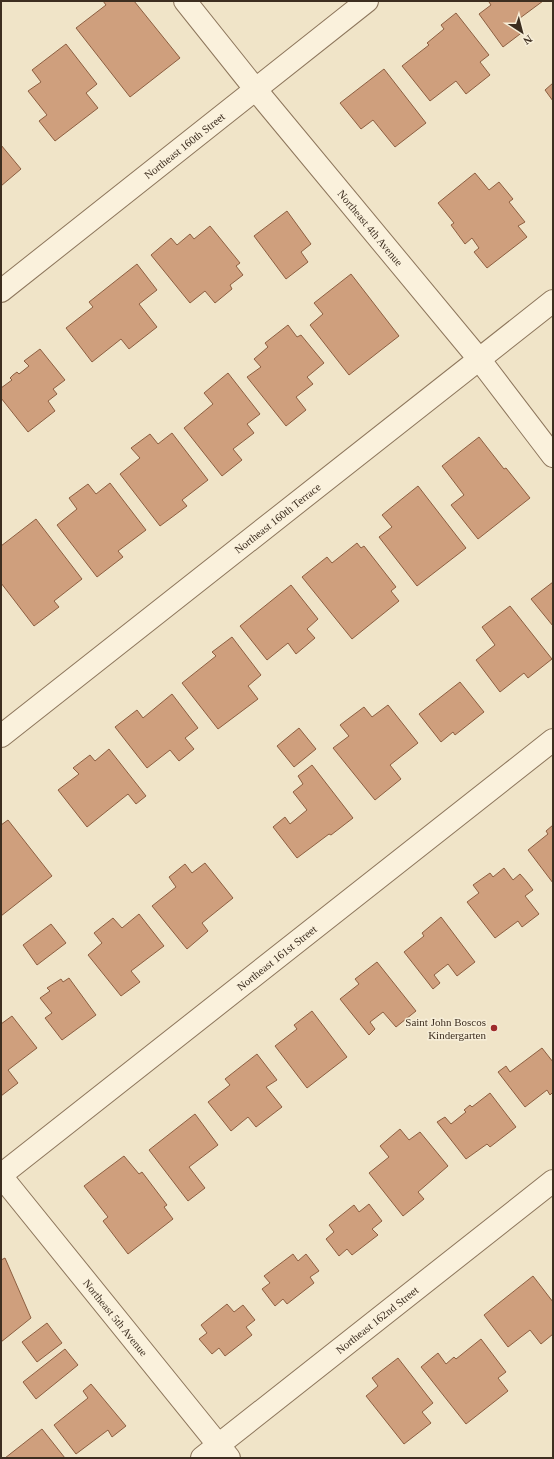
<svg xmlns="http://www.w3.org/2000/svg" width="554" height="1459" viewBox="0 0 554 1459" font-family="'Times New Roman',serif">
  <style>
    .building { fill: #cf9f7d; stroke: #8d5f41 }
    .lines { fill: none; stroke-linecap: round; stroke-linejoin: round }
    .minor-casing { stroke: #8d765c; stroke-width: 24 }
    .minor { stroke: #faf1dc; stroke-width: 22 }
    .poi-dot { fill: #9e2a2b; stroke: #f7eed8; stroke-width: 1.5 }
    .labels { text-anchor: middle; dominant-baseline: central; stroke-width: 3; stroke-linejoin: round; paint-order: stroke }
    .street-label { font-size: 11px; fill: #3d2e20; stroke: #f7eed8 }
    .poi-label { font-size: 11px; fill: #3d2e20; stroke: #f7eed8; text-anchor: end }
  </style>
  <rect width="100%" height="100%" fill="#f0e4c8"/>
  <path class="building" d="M 103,1 L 134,1 L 180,58 L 130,97 L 76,28 L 106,5 Z
    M 490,1 L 543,1 L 516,21 L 524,31 L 503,47 L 479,14 L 491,5 L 489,2 Z
    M 456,13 L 489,55 L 480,62 L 490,75 L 466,94 L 456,81 L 430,101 L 402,66 L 429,45 L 427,43 L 444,29 L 441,25 Z
    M 66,44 L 97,84 L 86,93 L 98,108 L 55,141 L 39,121 L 47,115 L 28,91 L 41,82 L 32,70 Z
    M 384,69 L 426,123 L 395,147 L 373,120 L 361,129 L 340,103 Z
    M 553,83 L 553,101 L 545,90 Z
    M 1,145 L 21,169 L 1,186 Z
    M 475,173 L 489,190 L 499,182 L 513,199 L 509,202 L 525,222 L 518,226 L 527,237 L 487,268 L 474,252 L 479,248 L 472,238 L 465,244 L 451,225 L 454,223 L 438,203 Z
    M 287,211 L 311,244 L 301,252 L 308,262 L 286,279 L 254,236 Z
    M 210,226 L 240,263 L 236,266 L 243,275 L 230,285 L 232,289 L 215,303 L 205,291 L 190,303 L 151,255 L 171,238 L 177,245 L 190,234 L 194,239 Z
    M 137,264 L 157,290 L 139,304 L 157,327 L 129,349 L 121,339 L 92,362 L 66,328 L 93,307 L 89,302 Z
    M 351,274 L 399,336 L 349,375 L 310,325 L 323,314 L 314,303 Z
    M 288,325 L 297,337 L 301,335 L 324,363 L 307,377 L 313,384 L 296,397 L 306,410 L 286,426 L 247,377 L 261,367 L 254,359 L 268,347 L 265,343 Z
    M 40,349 L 65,380 L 53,389 L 57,394 L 48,401 L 55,411 L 28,432 L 1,398 L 1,388 L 12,380 L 10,378 L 13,375 L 17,372 L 19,374 L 29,366 L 24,361 Z
    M 228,373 L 260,414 L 247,424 L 254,433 L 233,449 L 242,460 L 222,476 L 184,428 L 213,404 L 204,393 Z
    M 172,433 L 208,480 L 182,500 L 187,506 L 160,526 L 120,474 L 140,458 L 131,448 L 150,434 L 158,444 Z
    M 479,437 L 504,469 L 506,468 L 530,498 L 478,539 L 451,505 L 464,495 L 442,466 Z
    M 110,483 L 146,530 L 118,551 L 123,557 L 97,577 L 57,525 L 77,509 L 69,498 L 88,484 L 96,494 Z
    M 418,486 L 466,548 L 417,586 L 379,537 L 392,527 L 382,515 Z
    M 36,519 L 82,579 L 54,601 L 59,607 L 34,626 L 1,583 L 1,546 Z
    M 357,543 L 361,548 L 364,546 L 396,587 L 391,591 L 399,601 L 352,639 L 302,577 L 327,557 L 332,563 Z
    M 553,582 L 553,626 L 531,599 Z
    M 291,585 L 318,619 L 307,629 L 315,638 L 296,654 L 288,643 L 267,660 L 240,626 Z
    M 510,606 L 552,659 L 528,678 L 524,673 L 500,692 L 476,660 L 495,645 L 482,627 Z
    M 232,637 L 261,675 L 248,686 L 258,699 L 218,729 L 182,683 L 216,656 L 212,652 Z
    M 460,682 L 484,712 L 455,735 L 453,732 L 441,742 L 419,714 Z
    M 172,694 L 198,728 L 185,738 L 194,749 L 179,761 L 170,750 L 147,768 L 115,727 L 137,710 L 143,718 Z
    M 388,705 L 418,743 L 390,765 L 401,779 L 375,800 L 333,748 L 349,736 L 340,725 L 364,707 L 372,717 Z
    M 299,728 L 316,749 L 294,767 L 277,746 Z
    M 109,749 L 146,796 L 136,804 L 128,794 L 87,827 L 58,790 L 79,774 L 73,768 L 90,755 L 95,761 Z
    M 312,765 L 353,818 L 331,835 L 329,834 L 297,858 L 273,827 L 285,817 L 290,824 L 307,810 L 293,792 L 303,784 L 298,776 Z
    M 8,820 L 52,876 L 1,916 L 1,825 Z
    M 553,825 L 553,883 L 528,850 L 548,834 L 546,831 Z
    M 205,863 L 233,898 L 202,923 L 208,931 L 187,949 L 152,906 L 176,887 L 169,877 L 185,864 L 192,873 Z
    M 504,868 L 513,880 L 520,874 L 527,882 L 533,890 L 525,896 L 539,914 L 522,927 L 518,921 L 495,938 L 467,902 L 479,893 L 473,885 L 490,873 L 493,877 Z
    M 139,914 L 164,946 L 131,971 L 140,982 L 121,996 L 88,955 L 102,943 L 94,933 L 113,918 L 122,928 Z
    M 441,917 L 475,962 L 457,976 L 448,964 L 434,975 L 440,983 L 433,989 L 404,952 L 424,936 L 422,933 Z
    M 51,924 L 66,943 L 37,965 L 23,945 Z
    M 377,962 L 416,1011 L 396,1027 L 383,1012 L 370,1022 L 375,1029 L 369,1035 L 340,999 L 359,984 L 355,979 Z
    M 69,978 L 96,1015 L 62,1040 L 45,1018 L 52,1013 L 40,998 L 50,991 L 47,988 L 61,979 L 63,982 Z
    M 312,1011 L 347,1057 L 307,1088 L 275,1046 L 297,1029 L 294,1025 Z
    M 12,1016 L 37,1048 L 8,1070 L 18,1083 L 1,1096 L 1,1024 Z
    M 542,1048 L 553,1062 L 553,1092 L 550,1095 L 547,1090 L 525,1107 L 498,1072 L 506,1066 L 510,1072 Z
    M 257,1054 L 277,1080 L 266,1087 L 282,1107 L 256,1127 L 248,1117 L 231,1131 L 208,1102 L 230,1085 L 225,1079 Z
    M 490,1093 L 516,1127 L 490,1147 L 487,1144 L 466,1159 L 437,1122 L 445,1117 L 451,1124 L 466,1112 L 464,1110 L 470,1105 L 472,1107 Z
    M 195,1114 L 218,1145 L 189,1167 L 205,1188 L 188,1201 L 149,1150 Z
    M 400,1129 L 409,1140 L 420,1132 L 448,1166 L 418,1192 L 424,1199 L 403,1216 L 369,1173 L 389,1157 L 380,1146 Z
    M 124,1156 L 139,1174 L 142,1172 L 167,1205 L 164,1207 L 173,1219 L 128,1254 L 103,1221 L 108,1217 L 84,1186 Z
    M 369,1204 L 382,1221 L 372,1229 L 378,1235 L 352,1255 L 347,1249 L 339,1256 L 326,1239 L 334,1232 L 329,1225 L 354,1205 L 359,1212 Z
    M 293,1254 L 298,1261 L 306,1254 L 319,1271 L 310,1277 L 314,1283 L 287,1304 L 283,1299 L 275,1306 L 262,1289 L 270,1283 L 264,1276 Z
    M 5,1258 L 31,1318 L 1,1342 L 1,1260 Z
    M 533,1276 L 553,1302 L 553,1334 L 541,1344 L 530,1330 L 508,1347 L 484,1315 Z
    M 227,1304 L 234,1312 L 243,1305 L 255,1320 L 246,1327 L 252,1335 L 225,1356 L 219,1348 L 212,1354 L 199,1339 L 207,1333 L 201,1325 Z
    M 47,1323 L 62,1343 L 37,1362 L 22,1342 Z
    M 481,1339 L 506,1372 L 498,1378 L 508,1391 L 466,1424 L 421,1367 L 438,1353 L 446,1364 L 454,1357 L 456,1359 Z
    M 65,1349 L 78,1365 L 36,1399 L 23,1382 Z
    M 398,1358 L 433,1403 L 422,1412 L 431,1423 L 404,1444 L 366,1396 L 378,1386 L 372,1378 Z
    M 91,1384 L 126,1426 L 112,1437 L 108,1430 L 76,1454 L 54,1425 L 88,1398 L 83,1391 Z
    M 42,1429 L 65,1458 L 5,1458 Z"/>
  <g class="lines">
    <defs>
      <g id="minor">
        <path id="s1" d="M 185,1 L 256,90 L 479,359 L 553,456"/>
        <path id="s2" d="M 1,291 L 367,1"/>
        <path id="s3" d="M 1,736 L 553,301"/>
        <path id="s4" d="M 1,1175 L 553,740"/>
        <path id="s5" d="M 1,1176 L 229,1458"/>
        <path id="s6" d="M 202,1458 L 553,1181"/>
      </g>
    </defs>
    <use href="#minor" class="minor-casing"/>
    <use href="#minor" class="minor"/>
  </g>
  <circle class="poi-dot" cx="494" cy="1028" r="4"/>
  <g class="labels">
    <g class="street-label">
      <text stroke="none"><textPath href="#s2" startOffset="234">Northeast 160th Street</textPath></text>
      <text stroke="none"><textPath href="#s1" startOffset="293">Northeast 4th Avenue</textPath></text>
      <text stroke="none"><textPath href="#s3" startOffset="352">Northeast 160th Terrace</textPath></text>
      <text stroke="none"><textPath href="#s4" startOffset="351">Northeast 161st Street</textPath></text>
      <text stroke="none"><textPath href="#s5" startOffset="182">Northeast 5th Avenue</textPath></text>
      <text stroke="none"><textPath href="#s6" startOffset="223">Northeast 162nd Street</textPath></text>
    </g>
    <g class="poi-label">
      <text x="486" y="1022">Saint John Boscos<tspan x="486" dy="13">Kindergarten</tspan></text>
    </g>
  </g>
  <rect width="554" height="1459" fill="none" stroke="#3d2e20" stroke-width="4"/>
  <g transform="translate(522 32) rotate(144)" stroke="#f7eed8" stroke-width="3" paint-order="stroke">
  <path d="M0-3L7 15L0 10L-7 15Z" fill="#3d2e20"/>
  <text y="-6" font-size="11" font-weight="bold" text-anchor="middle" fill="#3d2e20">N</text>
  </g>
</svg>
